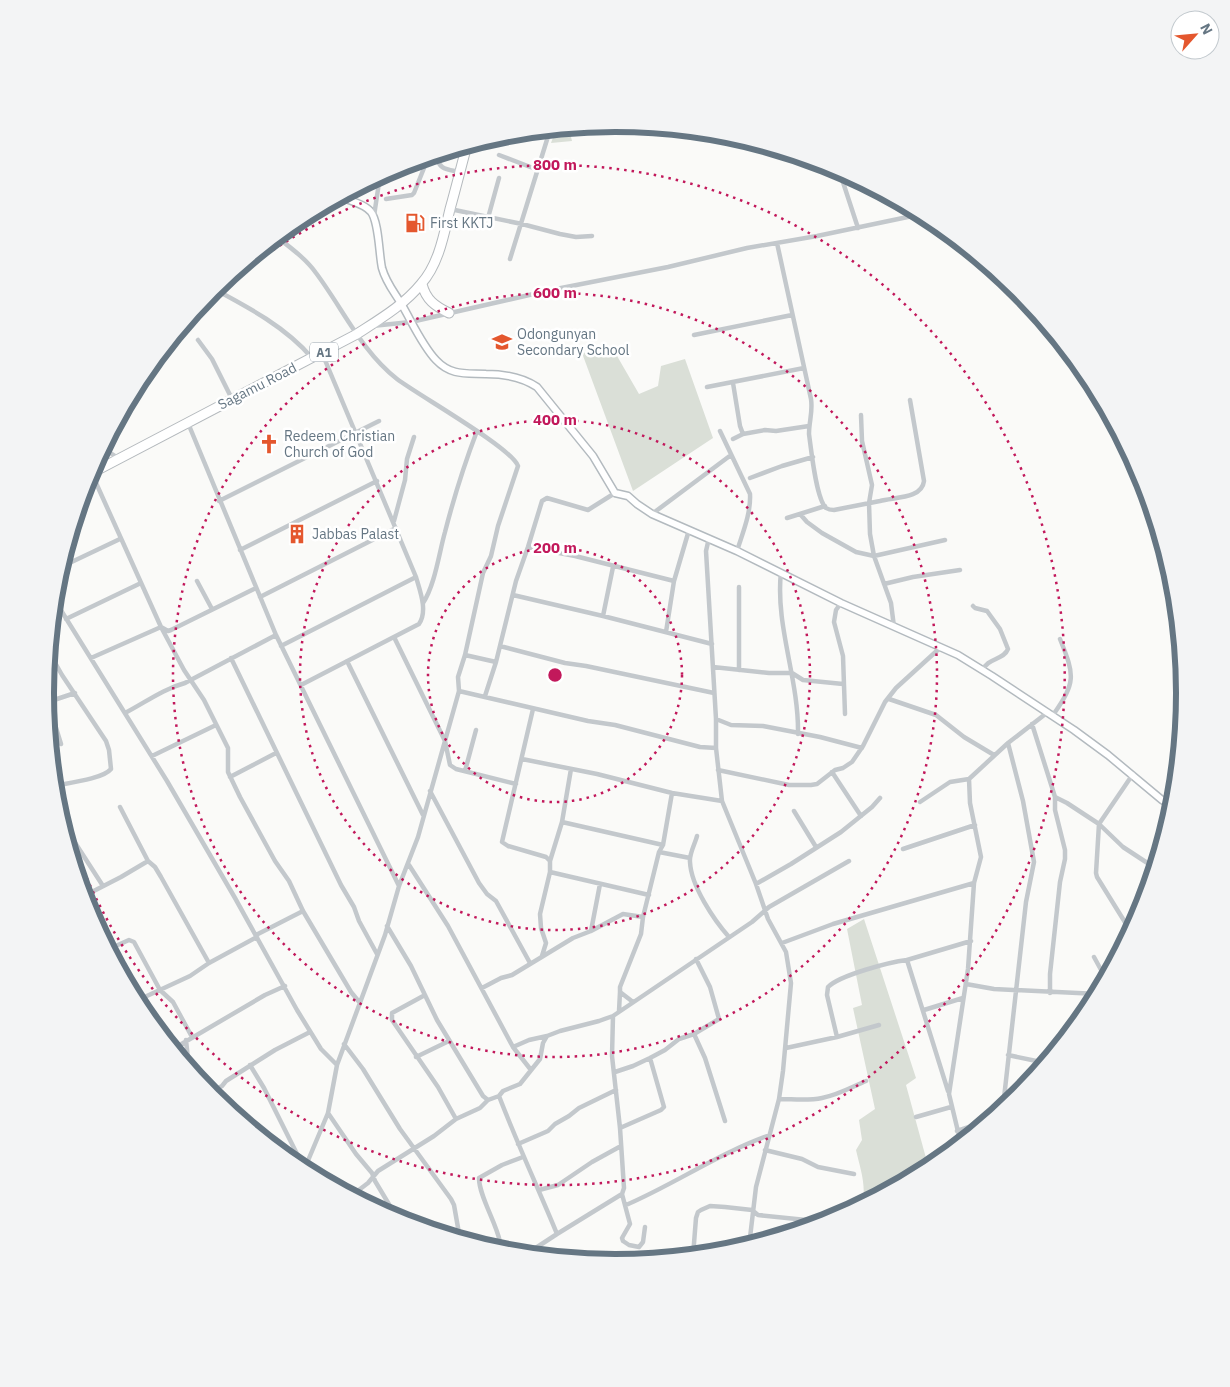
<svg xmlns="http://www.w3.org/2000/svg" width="1230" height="1387" viewBox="0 0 1230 1387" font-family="'IBM Plex Sans',sans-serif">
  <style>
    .green { fill: #dadfd7 }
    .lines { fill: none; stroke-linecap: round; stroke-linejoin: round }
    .secondary-casing { stroke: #b3babf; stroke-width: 9 }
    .highway-casing { stroke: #b4b9bd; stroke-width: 11 }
    .street { stroke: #c3c8cc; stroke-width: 4.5 }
    .secondary { stroke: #fff; stroke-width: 6 }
    .highway { stroke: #fff; stroke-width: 9 }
    .ring { fill: none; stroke: #c2185b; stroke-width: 2.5; stroke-dasharray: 2.5 5 }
    .labels { text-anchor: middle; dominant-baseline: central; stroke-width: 5; stroke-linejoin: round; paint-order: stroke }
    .shield { fill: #fff; stroke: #939fa8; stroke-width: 1 }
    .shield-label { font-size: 12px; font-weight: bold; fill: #657683 }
    .poi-label { font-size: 14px; fill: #657683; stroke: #fff; text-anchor: start }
    .street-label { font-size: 14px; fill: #657683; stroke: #fff }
    .rim { fill: none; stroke: #657683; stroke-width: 6 }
    .centre { fill: #c2185b; stroke: #fff; stroke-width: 2.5 }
    .ring-label { font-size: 15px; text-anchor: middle; font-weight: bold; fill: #c2185b; stroke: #fff; stroke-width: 5; stroke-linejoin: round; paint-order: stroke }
  </style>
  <rect width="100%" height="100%" fill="#fafaf8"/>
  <path class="green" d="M 585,127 L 570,133 L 572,141 L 551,143 L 556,129 Z
    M 613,349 L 639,394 L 658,386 L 661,366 L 685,359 L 713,438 L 633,491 L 582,353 Z
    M 864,919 L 916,1078 L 906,1085 L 929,1169 L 862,1205 C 867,1186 860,1168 856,1150 L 862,1140 L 859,1120 L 875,1109 L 853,1008 L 862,1005 L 847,929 Z"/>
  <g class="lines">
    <defs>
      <path id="secondary" d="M 341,197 C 350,201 365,204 371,212 C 379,222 379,255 382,268 C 386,283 395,293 402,305 C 413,324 422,345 436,360 C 451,376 466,373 486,374 C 504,374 522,377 537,387 L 593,456 L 615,493 L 628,496 L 637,504 L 652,514 L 737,551 L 841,603 L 958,655 L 992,676 L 1074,730 L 1108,755 L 1162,800 L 1173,807"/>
      <path id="highway" d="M 422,284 C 426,300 435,306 449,313
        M 88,475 L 357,334 C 380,319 404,305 421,284 C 439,264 444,234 450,209 C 456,188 461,167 467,145"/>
    </defs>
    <use href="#secondary" class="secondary-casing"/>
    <use href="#highway" class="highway-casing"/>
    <path class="street" d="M 536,131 L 548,137
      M 436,155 C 439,170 446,169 460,172
      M 499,155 L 538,170
      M 839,170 L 858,228
      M 386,199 L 412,195 L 414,193 L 426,163 L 436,155
      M 450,209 L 522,224 L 560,234 L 576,237 L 592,236
      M 374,216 L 380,176
      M 488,218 L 499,178
      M 277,237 C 291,248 306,259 316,273 C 343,309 362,352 397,379 C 418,395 512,448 518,466 L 498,526 L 491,556 L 483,573 L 465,655 L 458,677 L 459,691 L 418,837 L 399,886 L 385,935 L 337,1065 L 328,1113 L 307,1163 L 306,1171
      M 777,243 L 811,399 C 813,412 809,421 809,434 C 811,448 816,499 826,508 C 829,510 831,510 834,510 C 849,507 865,504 880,501 C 894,497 922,499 924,481 L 910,400
      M 510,259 L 550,130
      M 214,289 C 248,307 287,328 312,358
      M 372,326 L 411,322 L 551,290 L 668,267 L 747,248 L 817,236 L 922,214
      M 694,335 L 792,315
      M 198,340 L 212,359 L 232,399
      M 733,383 L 740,426 L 743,434
      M 707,387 L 804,368
      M 861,415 L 862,441 L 872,485 L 869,503 L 870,534 L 874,556 L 891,603 L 894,627
      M 188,423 L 276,635 L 399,886
      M 720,431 L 750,494 C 751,513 743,532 737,551
      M 733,439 L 743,434 L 765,430 L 776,431 L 809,426
      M 103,448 L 118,458
      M 92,474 L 161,627 L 184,670 L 204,700 L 228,748 L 228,772 L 240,797 L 275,861 L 289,881 L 303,911 L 351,992 L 360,1003
      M 750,478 L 782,466 L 813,457
      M 219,501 L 379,421
      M 652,514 L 731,455
      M 800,514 L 807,522 L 822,533 L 856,552 L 874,556 L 945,540
      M 787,518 L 825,506
      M 394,521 L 405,480 L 407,459 L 414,437
      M 709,538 L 706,551 L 716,719 L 716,748 L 722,801 L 756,884 L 768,919 L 786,952 L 791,983 L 783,1071 L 779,1099 L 756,1187 L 749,1246
      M 528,547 L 575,556 L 674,581
      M 240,550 L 377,481
      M 61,567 L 120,539
      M 781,572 C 775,626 799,679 798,734
      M 197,581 L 212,609
      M 884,584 L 913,577 L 960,570
      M 739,587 L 739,670
      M 513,595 L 603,616 L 712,644
      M 260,597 L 396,528
      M 54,599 L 167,781 L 235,898 L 297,1010 L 321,1049 L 337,1065
      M 423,603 C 435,585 439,553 445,532 C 454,497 464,465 477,431
      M 841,603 L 836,610 L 834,622 L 843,656 L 845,714
      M 973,606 L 975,608 L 987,611 L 1000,629 L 1008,649 C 1004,660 987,658 983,670
      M 603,616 L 613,567
      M 66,619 L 141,583
      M 666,632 L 674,581 L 689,530
      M 394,637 L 445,741 L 450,765 L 456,769 L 516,784
      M 281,646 L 416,577
      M 500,646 L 565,663 L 586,666 L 714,693
      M 49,652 L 62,675 L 106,741 L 109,750 L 111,769 C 103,779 68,783 54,786
      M 465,655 L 496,662
      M 91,658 L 161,627 L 168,631 L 171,630 L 256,588
      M 231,658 L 341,885 L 354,907 L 359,921 L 377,954
      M 347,661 L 423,815
      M 713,667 L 769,673 L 792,673 L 803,680 L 843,684
      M 301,685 L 419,624 C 428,611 420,591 416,577 L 322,353
      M 459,691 L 588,721 L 615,725 L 700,747 L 716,748
      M 485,696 L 496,662 L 516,581 L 528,547 L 542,501 L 547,498 L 588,510 L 615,493
      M 889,699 L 936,715 L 964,737 L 994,755
      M 48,702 L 61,744
      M 48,702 L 75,693
      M 533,709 L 502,842 L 508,846 L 546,857 L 550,861
      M 125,713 C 146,702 163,689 185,683 L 276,635
      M 1053,715 C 1076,682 1075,676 1060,639
      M 716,719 L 731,725 L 763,726 L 820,737 L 862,748
      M 1032,724 L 1055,797 L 1055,810 L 1065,850 L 1065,859 L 1060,882 L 1050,974 L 1050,993
      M 152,756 L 216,725
      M 522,759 L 597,774 L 672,793 L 722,801
      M 571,769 L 562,822 L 550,861 L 550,872 L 649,895
      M 718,770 L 789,785 L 811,785 L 817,784 L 835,770 L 843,768 L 852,762 L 863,746 L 885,702 L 896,688 L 941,647
      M 465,771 L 476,730
      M 832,772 L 861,816
      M 230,777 L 276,753
      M 430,791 L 479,883 L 487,894 L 496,901 L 530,963
      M 1055,797 L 1067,803 L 1099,824 L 1123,847 L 1155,868
      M 920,802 L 950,782 L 969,779
      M 120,807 L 148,861 L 155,867 L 161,877 L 209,963
      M 794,811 L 816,847
      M 562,822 L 663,845
      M 697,836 C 695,844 689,854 690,862 C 691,886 714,920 729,937
      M 74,841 L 103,886
      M 903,849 L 975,825
      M 659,852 L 690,858
      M 409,865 L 448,926 L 513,1047 L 531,1070
      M 756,884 L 791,864 L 841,832 L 872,807 L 880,798
      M 84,896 L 121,877 L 148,861
      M 387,926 L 411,966 L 437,1020 L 483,1096 L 488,1100
      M 591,931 L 600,884
      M 1131,932 L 1097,877 L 1096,873 L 1099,824 L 1133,774
      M 256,935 L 303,911
      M 782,943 L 833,924 L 974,883
      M 109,949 L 129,940 L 134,942 L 160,990 L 173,1002 L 192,1037
      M 542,956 L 546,943 L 541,928 L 540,914 L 550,872
      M 1094,957 L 1106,979
      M 966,984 L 994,989 L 1098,994
      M 482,988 L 501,978 L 512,975 L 573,938 L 591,931 L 623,914 L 643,917
      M 425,995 L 392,1013 L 392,1020 L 438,1087 L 456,1119
      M 136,1001 L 190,976 L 209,963 L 257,937
      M 633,1002 L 620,992 L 620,987 L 641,934 L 643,917 L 659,852 L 663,845 L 672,793
      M 924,1010 L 963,998
      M 619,1011 L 620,992
      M 613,1016 L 612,1056 L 620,1128 L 624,1188 L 622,1194 L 630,1224 L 622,1238 L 623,1241 L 629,1245 L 639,1247 L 643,1242 L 645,1227
      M 694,1034 L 705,1058 L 725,1121
      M 837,1037 L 827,995 L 828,987 C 840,975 890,962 907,960
      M 186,1040 L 188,1059 L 194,1075
      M 344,1044 L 363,1069 L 400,1129 L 451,1199 L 454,1205 L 460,1239
      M 513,1047 L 529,1040 L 547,1036
      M 786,1048 L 837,1037 L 879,1025
      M 173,1049 L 265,995 L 285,986
      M 1008,1055 L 1046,1063
      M 416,1057 L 449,1041
      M 250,1065 L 264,1088 L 297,1154 L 303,1161 L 307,1163
      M 615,1072 L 633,1066 L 650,1058 L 665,1050 L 679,1039 L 694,1034 L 719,1019 L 710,987 L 696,959
      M 948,1091 L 907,960 L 971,941
      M 209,1093 L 222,1086 L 226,1081 L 275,1050 L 310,1032
      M 499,1096 C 517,1143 538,1188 557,1234 L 525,1255
      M 779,1099 C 793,1099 808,1101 822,1098 C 838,1095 852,1087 866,1081
      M 1003,1107 L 1026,902 L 1034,862 L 1023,801 L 1008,743
      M 328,1113 L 356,1154 L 372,1173 L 375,1181 L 399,1221
      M 916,1117 L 951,1107
      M 620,1128 L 661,1110 L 664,1107 L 650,1058
      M 957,1131 L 978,1124 L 1004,1108
      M 518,1144 L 548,1131 L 555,1124 L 569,1116 L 579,1108 L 616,1090
      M 961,1144 L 949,1094 L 968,969 L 974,883 L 981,857 L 970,803 L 969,779 L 1008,743 L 1048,712
      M 765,1150 L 802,1159 L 818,1167 L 854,1174
      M 936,1162 C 937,1150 949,1144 958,1137
      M 539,1190 L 558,1185 L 592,1162 L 621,1146
      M 351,1196 L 368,1183 L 378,1171 L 434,1136 L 456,1119 L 480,1108 L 488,1100 L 499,1096 L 503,1091 L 520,1084 L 540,1059 L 543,1043 L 547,1036 L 560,1031 L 599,1021 L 613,1016 L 752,922 L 769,907 L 849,861
      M 626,1205 C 675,1184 719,1153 770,1135
      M 557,1234 L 622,1194
      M 494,1250 L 500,1242 C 496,1222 479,1196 479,1178 L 502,1165 L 523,1157
      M 693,1256 L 696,1218 L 698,1212 L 701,1210 L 710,1206 L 725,1207 L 752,1210 L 758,1215 L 826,1222"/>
    <use href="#secondary" class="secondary"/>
    <use href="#highway" class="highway"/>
  </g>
  <g class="ring">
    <circle cx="555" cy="675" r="127"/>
    <circle cx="555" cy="675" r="255"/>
    <circle cx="555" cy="675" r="382"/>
    <path d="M182 327A510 510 0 1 1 51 755"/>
  </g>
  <defs>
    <symbol id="fuel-bare" viewBox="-9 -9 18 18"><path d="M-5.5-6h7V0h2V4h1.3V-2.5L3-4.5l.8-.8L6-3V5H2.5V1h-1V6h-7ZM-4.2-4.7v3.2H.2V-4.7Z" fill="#e4572e" stroke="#fff" stroke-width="2.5" paint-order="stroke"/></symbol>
    <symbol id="school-bare" viewBox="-9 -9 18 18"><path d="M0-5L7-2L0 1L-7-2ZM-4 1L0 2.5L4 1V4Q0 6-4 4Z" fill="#e4572e" stroke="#fff" stroke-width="2.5" paint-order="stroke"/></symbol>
    <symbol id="church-bare" viewBox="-9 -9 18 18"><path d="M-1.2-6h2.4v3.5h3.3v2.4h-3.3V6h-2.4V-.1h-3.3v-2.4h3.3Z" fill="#e4572e" stroke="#fff" stroke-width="2.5" paint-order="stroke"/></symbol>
    <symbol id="building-bare" viewBox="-9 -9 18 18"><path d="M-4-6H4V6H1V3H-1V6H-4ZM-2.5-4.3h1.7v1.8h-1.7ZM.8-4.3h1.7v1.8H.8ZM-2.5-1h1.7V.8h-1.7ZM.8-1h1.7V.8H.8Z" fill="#e4572e" stroke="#fff" stroke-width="2.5" paint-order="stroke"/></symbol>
  </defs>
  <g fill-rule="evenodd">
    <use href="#fuel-bare" x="401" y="209" width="28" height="28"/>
    <use href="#school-bare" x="488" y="328" width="28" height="28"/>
    <use href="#church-bare" x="255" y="430" width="28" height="28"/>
    <use href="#building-bare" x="283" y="520" width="28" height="28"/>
  </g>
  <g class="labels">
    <rect class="shield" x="310" y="342.5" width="28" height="19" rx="4"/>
    <g class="shield-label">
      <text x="324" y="352">A1</text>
    </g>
    <g class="poi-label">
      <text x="430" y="223">First KKTJ</text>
      <text x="517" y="334">Odongunyan<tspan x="517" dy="16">Secondary School</tspan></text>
      <text x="284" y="436">Redeem Christian<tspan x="284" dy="16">Church of God</tspan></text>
      <text x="312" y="534">Jabbas Palast</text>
    </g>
    <g class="street-label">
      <text transform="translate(257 386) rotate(-27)">Sagamu Road</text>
    </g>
  </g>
  <path d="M0 0H1230V1387H0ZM54 693a561 561 0 1 1 1122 0a561 561 0 1 1-1122 0Z" fill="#f3f4f5" fill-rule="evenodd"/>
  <path class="rim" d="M54 693a561 561 0 1 1 1122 0a561 561 0 1 1-1122 0Z"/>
  <circle cx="555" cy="675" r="8" class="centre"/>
  <g class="ring-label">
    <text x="555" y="170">800 m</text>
    <text x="555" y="298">600 m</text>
    <text x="555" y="425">400 m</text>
    <text x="555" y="553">200 m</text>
  </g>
  <g transform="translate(1195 35) rotate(63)"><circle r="24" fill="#ffffff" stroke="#c1c8cd"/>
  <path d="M0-4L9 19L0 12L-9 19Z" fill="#e4572e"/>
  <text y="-8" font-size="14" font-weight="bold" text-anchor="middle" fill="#657683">N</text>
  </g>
</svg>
